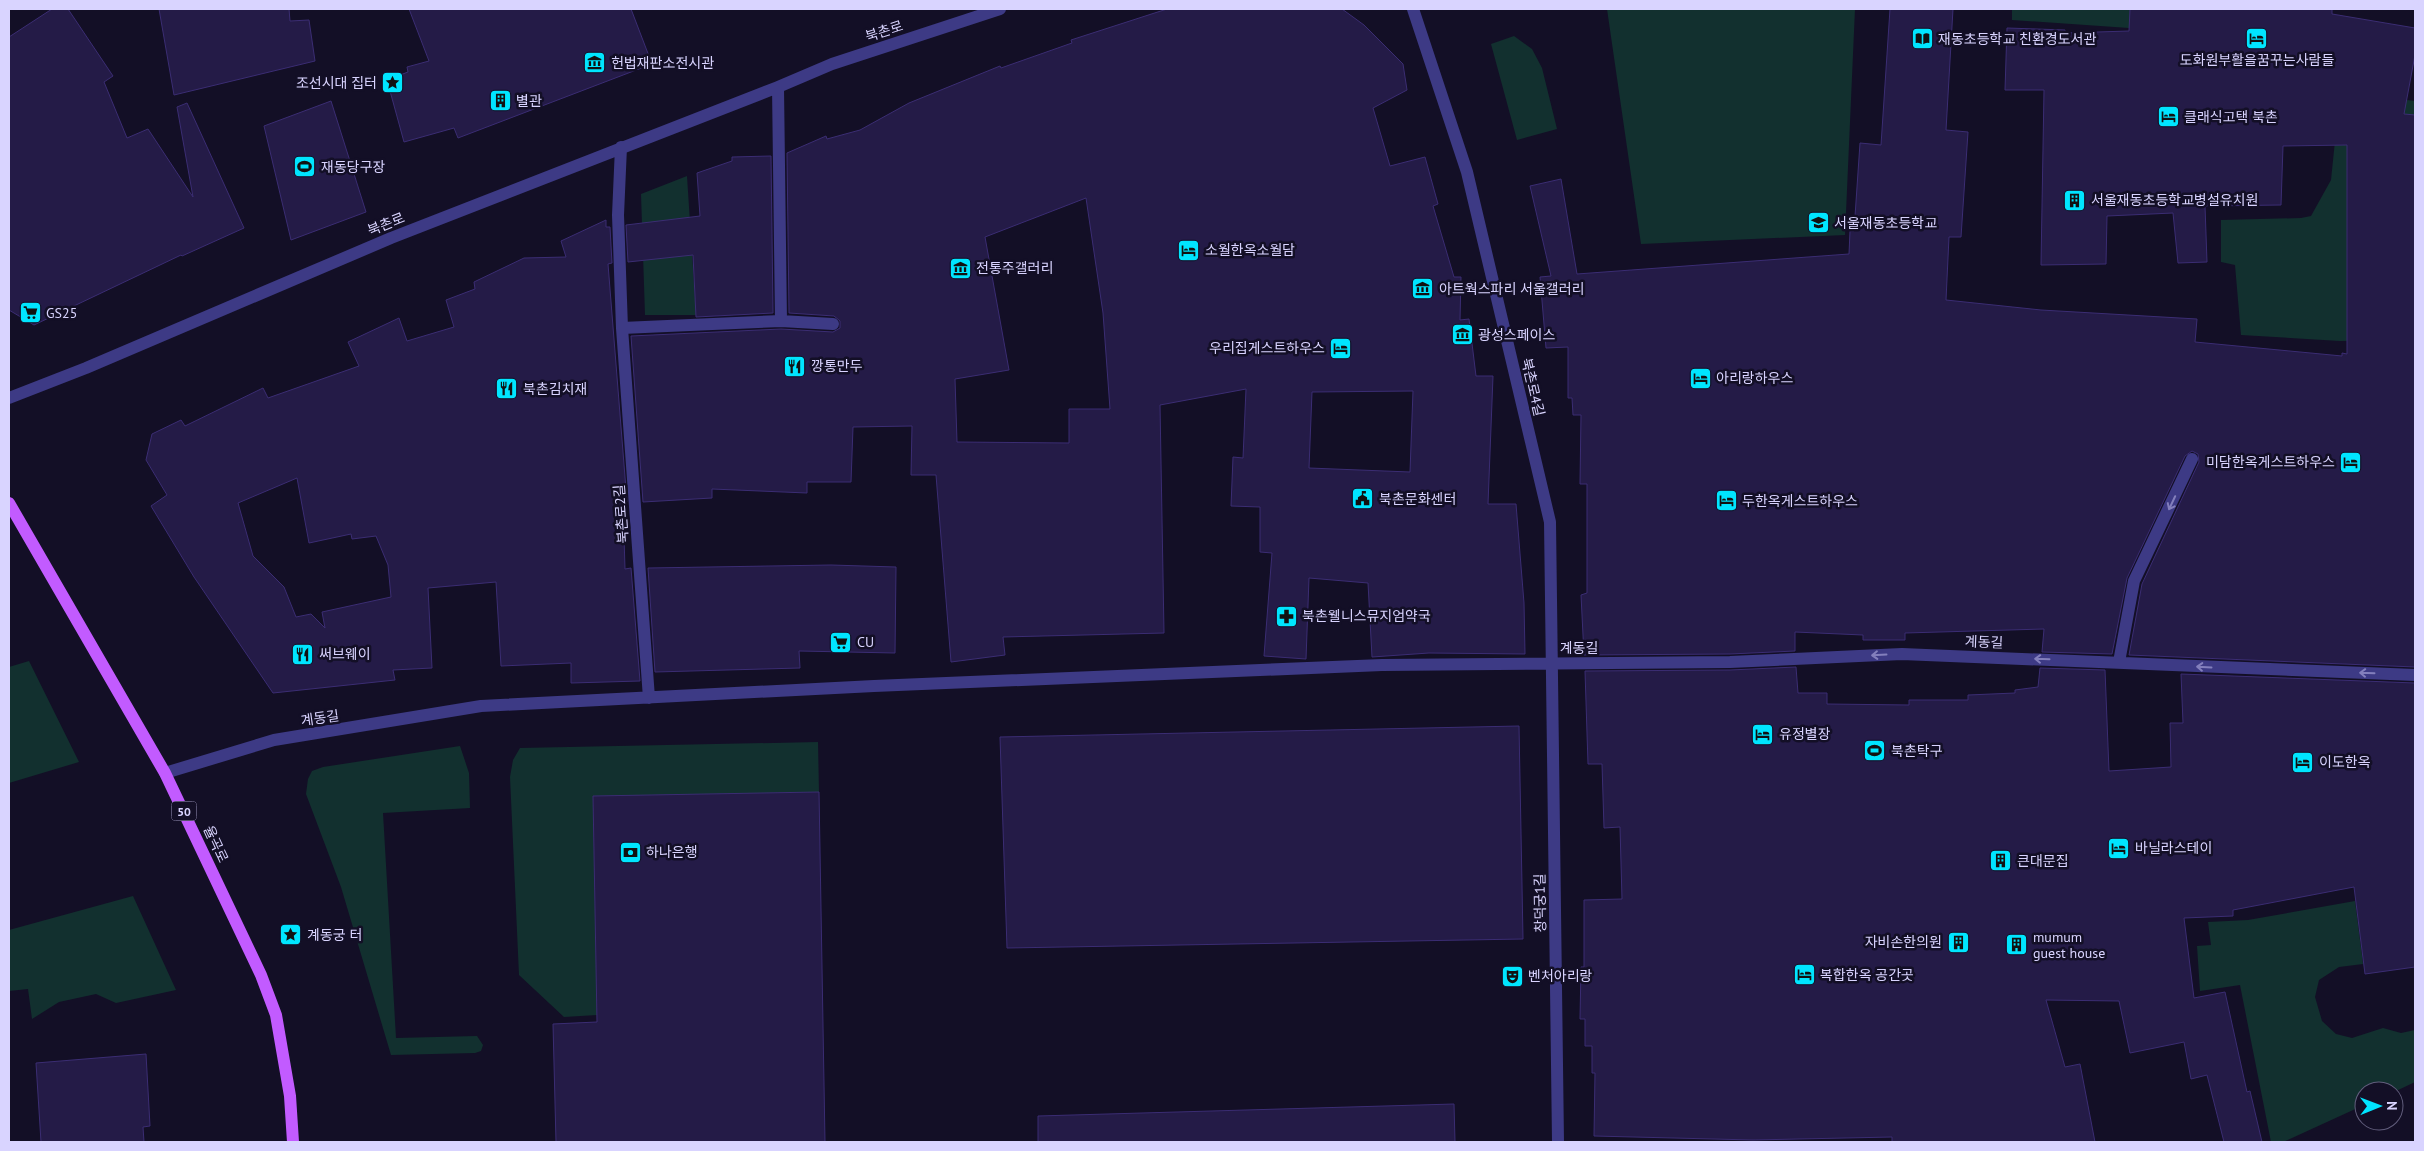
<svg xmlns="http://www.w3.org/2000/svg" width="2424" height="1151" viewBox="0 0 2424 1151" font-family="'PT Sans','Noto Sans KR',sans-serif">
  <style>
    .green { fill: #12302f }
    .building { fill: #241b47; stroke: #3b2d73; fill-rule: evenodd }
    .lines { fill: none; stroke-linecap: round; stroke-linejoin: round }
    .minor { stroke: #3d3a85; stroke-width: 12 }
    .major { stroke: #c25bff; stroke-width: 12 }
    .oneway { stroke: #837fbc }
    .labels { text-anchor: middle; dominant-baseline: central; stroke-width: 5; stroke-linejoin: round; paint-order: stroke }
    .shield { fill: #130f26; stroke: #9e99be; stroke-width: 1 }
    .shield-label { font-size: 12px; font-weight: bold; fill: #d9d4ff }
    .street-label { font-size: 14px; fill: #d9d4ff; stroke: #130f26 }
    .poi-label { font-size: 14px; fill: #d9d4ff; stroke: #130f26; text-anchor: start }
  </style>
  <rect width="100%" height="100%" fill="#130f26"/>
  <path class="green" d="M 1607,9 L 1855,9 L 1845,235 L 1641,244 Z
    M 2012,9 L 2130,9 L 2129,28 L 2012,20 Z
    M 1514,36 L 1532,49 L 1542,68 L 1557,129 L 1517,140 L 1491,44 Z
    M 2340,92 L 2415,101 L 2415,340 L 2340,341 L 2241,335 L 2235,265 L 2221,262 L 2221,220 L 2301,218 L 2311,216 L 2331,180 Z
    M 687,176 L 696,315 L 645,315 L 641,194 Z
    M 29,661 L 79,762 L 9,783 L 9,667 Z
    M 818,742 L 819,792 L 593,797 L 597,1015 L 564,1017 L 519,975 L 510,777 L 513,760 L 520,748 Z
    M 460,746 L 469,773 L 470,808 L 383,813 L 396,1038 L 477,1036 L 483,1045 L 481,1051 L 475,1053 L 391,1055 L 341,887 L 306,794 L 308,779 L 312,771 L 323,767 Z
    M 133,896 L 176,990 L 116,1003 L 96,994 L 59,1002 L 32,1019 L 28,989 L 9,991 L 9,930 Z
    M 2355,901 L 2363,964 L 2339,967 L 2319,980 L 2315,997 L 2322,1021 L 2336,1034 L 2352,1038 L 2383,1028 L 2401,1033 L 2415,1030 L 2415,1082 L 2394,1092 L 2364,1091 L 2364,1105 L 2283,1142 L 2271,1142 L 2240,985 L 2200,991 L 2197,946 L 2211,945 L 2208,922 L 2248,920 Z"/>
  <path class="building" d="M 52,9 L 68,9 L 113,76 L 104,82 L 127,138 L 148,129 L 193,197 L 177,107 L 187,103 L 244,228 L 182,256 L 181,255 L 34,325 L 9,310 L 9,37 Z
    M 159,9 L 289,9 L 290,21 L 309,20 L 315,61 L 174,95 Z
    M 409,9 L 631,9 L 652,64 L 458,138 L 454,128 L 404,142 L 387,80 L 408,72 L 407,67 L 429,61 Z
    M 1167,9 L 1342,9 L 1364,25 L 1403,64 L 1407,90 L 1373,108 L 1390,166 L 1425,157 L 1438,204 L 1433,206 L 1454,277 L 1461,277 L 1460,320 L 1469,319 L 1476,376 L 1493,376 L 1488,504 L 1516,504 L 1524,603 L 1525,654 L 1429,653 L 1372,657 L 1368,583 L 1309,578 L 1306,659 L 1264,656 L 1272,553 L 1260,552 L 1260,507 L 1231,506 L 1233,457 L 1243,458 L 1246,389 L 1160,405 L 1164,633 L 1003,637 L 1005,655 L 951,662 L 936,475 L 911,475 L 912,426 L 853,427 L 851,482 L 807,482 L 807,493 L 712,489 L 712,498 L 643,502 L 631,336 L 781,329 L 833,332 L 840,328 L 840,321 L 834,316 L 789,313 L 787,153 L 826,136 L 827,139 L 860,130 L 909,103 L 1000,66 L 1001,68 L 1072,43 L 1071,40 ZM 1086,198 L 1103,313 L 1110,409 L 1069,409 L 1069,443 L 957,442 L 955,379 L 1009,370 L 985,237 ZM 1413,391 L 1410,472 L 1309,468 L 1312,392 Z
    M 1890,9 L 1953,9 L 1946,130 L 1968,132 L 1961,237 L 1949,237 L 1946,300 L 2041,310 L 2197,319 L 2195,342 L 2342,356 L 2342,353 L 2347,354 L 2347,145 L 2283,146 L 2281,205 L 2205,206 L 2207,262 L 2178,263 L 2173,213 L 2107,216 L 2106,264 L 2041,265 L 2044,90 L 2005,90 L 2007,28 L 2065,30 L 2065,33 L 2129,31 L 2130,9 L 2332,9 L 2332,14 L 2415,28 L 2415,55 L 2404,114 L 2415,115 L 2415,667 L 2129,655 L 2142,584 L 2199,462 L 2198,454 L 2192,451 L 2185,456 L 2127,578 L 2112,654 L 2042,652 L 2044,629 L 1905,633 L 1905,640 L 1863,640 L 1863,635 L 1795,632 L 1795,651 L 1730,654 L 1584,655 L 1581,595 L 1587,593 L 1587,484 L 1580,484 L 1581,415 L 1573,415 L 1572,398 L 1568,398 L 1568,347 L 1546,348 L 1540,277 L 1551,276 L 1530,186 L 1561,179 L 1577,274 L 1849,254 L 1850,231 L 1854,231 L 1860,143 L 1881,145 Z
    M 331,101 L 366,212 L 291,240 L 264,126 Z
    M 771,156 L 773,313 L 696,317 L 693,255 L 628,262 L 626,225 L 700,216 L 697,173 L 732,161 L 732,157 Z
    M 606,220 L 606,227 L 610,227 L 612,263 L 608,264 L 627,502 L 623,503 L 625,569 L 631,568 L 640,681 L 571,683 L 571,663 L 501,666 L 496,582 L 428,588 L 432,668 L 393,670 L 395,680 L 273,693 L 194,577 L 151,506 L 167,495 L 146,460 L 152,434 L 181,420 L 185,426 L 263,388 L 268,398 L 359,366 L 348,342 L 399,318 L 407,341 L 454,327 L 446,300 L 475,289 L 474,282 L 524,258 L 566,257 L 561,241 ZM 297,478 L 309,543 L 351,534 L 352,539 L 376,536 L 388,565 L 391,597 L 322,612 L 325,628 L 311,614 L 296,617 L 284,587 L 253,556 L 238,503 Z
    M 831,565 L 896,567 L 895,653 L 799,651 L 800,668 L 655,672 L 648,568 Z
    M 1796,667 L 1798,693 L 1827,693 L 1827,704 L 1909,705 L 1909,700 L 1968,700 L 1968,695 L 2015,693 L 2015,690 L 2038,687 L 2040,668 L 2105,670 L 2109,771 L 2171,767 L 2170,723 L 2183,723 L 2181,674 L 2415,683 L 2415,967 L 2365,974 L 2354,887 L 2233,910 L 2233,916 L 2184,918 L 2194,998 L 2225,992 L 2247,1092 L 2250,1091 L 2262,1142 L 2224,1142 L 2207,1075 L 2191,1079 L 2184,1042 L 2130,1053 L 2119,1001 L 2046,1000 L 2065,1067 L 2080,1064 L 2095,1142 L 1892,1142 L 1892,1137 L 1753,1140 L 1594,1136 L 1595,1073 L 1592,1073 L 1592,1046 L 1585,1046 L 1585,1019 L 1580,1019 L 1581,967 L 1584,967 L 1584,900 L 1622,899 L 1620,827 L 1604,828 L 1602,764 L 1588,764 L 1585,671 L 1730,670 Z
    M 1519,726 L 1523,939 L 1007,948 L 1000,737 Z
    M 819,792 L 825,1142 L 556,1142 L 553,1024 L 597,1022 L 593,796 Z
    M 146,1054 L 150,1126 L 143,1127 L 144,1142 L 41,1142 L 36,1063 Z
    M 1454,1104 L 1455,1142 L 1038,1142 L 1038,1116 Z"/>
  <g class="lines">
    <path class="minor" d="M 1413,9 L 1467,172 L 1550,522 L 1558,1142
      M 778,87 L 781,321
      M 621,147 L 618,215 L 622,328 L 649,698
      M 622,328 L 781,321 L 833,324
      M 9,398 L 86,368 L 391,238 L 778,87 L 832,64 L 1000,9
      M 2119,662 L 2134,581 L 2192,459
      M 165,773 L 274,740 L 481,706 L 874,686 L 1382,665 L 1730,662 L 1902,654 L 2415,675"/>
    <path class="major" d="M 9,503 L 165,773 L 261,975 L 276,1015 L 290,1096 L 293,1142"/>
  </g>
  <defs><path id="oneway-shaft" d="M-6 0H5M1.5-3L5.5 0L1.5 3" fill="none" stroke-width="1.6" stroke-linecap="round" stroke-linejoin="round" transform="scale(1.25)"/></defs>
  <g class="oneway">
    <use href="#oneway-shaft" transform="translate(2172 503) rotate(115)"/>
    <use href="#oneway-shaft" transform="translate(1879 655) rotate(177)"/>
    <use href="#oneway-shaft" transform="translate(2042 659) rotate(-178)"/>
    <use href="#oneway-shaft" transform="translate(2204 667) rotate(-177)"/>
    <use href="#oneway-shaft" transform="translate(2367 673) rotate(-178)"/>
  </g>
  <defs>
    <symbol id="hotel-square" viewBox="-11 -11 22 22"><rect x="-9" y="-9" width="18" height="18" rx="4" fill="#00e5ff" stroke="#130f26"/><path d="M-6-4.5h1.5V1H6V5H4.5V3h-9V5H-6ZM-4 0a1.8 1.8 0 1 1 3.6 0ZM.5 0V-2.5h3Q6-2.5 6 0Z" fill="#111"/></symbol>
    <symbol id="library-square" viewBox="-11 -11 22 22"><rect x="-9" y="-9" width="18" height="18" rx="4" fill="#00e5ff" stroke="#130f26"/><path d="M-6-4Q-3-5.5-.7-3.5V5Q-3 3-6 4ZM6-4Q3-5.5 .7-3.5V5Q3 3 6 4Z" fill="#111"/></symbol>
    <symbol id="museum-square" viewBox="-11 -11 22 22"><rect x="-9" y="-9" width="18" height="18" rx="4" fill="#00e5ff" stroke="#130f26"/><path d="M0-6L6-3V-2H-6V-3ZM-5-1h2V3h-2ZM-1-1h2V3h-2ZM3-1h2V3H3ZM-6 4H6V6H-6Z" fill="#111"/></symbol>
    <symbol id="sight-square" viewBox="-11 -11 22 22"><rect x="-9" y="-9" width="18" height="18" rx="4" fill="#00e5ff" stroke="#130f26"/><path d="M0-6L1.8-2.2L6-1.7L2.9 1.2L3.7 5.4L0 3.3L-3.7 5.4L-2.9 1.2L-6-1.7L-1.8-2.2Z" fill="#111"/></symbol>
    <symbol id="building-square" viewBox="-11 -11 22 22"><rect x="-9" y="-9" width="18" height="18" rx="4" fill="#00e5ff" stroke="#130f26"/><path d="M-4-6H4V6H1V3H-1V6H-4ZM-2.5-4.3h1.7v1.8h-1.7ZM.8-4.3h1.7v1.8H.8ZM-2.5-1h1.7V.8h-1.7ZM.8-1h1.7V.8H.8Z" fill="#111"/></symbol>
    <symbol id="stadium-square" viewBox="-11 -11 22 22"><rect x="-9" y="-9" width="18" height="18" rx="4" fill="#00e5ff" stroke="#130f26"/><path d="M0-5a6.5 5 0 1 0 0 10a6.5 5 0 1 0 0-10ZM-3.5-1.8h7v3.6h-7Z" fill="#111"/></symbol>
    <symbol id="school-square" viewBox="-11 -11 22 22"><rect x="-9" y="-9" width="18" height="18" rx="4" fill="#00e5ff" stroke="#130f26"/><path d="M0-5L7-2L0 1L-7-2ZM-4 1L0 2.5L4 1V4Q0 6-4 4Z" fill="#111"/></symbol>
    <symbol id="supermarket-square" viewBox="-11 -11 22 22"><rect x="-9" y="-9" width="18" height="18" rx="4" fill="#00e5ff" stroke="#130f26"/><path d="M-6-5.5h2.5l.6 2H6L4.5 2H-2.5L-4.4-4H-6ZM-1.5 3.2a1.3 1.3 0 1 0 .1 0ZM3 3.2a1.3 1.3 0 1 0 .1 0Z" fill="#111"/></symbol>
    <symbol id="restaurant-square" viewBox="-11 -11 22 22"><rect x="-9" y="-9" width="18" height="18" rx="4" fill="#00e5ff" stroke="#130f26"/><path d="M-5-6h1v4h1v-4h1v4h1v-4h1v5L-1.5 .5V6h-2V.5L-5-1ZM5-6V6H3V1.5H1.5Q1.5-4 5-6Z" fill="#111"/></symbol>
    <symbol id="civic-square" viewBox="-11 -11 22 22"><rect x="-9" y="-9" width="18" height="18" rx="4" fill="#00e5ff" stroke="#130f26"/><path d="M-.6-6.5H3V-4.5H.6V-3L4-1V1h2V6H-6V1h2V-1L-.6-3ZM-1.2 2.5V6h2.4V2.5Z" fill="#111"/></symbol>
    <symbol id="pharmacy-square" viewBox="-11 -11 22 22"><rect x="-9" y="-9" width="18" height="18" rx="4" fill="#00e5ff" stroke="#130f26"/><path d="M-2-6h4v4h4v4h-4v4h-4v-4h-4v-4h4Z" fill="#111"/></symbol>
    <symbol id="bank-square" viewBox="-11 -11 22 22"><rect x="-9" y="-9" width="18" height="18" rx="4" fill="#00e5ff" stroke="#130f26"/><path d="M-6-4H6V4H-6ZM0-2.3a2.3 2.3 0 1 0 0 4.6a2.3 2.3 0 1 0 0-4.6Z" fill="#111"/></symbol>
    <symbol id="theatre-square" viewBox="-11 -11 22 22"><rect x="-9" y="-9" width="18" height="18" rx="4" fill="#00e5ff" stroke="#130f26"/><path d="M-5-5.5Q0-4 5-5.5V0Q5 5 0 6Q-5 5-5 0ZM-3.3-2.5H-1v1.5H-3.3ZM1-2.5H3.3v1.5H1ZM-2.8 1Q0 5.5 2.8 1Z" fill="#111"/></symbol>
  </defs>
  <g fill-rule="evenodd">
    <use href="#hotel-square" x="2244" y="26" width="25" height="25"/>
    <use href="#library-square" x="1910" y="26" width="25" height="25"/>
    <use href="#museum-square" x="582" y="50" width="25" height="25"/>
    <use href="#sight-square" x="380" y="70" width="25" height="25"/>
    <use href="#building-square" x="488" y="88" width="25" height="25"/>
    <use href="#hotel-square" x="2156" y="104" width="25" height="25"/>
    <use href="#stadium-square" x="292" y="154" width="25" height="25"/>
    <use href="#building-square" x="2062" y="188" width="25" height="25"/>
    <use href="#school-square" x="1806" y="210" width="25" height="25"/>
    <use href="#hotel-square" x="1176" y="238" width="25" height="25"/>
    <use href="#museum-square" x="948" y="256" width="25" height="25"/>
    <use href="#museum-square" x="1410" y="276" width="25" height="25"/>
    <use href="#supermarket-square" x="18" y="300" width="25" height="25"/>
    <use href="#museum-square" x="1450" y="322" width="25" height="25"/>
    <use href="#hotel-square" x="1328" y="336" width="25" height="25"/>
    <use href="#restaurant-square" x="782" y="354" width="25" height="25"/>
    <use href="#hotel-square" x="1688" y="366" width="25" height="25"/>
    <use href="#restaurant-square" x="494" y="376" width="25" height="25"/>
    <use href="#hotel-square" x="2338" y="450" width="25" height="25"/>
    <use href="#civic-square" x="1350" y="486" width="25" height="25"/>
    <use href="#hotel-square" x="1714" y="488" width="25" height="25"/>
    <use href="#pharmacy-square" x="1274" y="604" width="25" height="25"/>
    <use href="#supermarket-square" x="828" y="630" width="25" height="25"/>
    <use href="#restaurant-square" x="290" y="642" width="25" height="25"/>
    <use href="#hotel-square" x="1750" y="722" width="25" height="25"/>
    <use href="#stadium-square" x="1862" y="738" width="25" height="25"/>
    <use href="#hotel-square" x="2290" y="750" width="25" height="25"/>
    <use href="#hotel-square" x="2106" y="836" width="25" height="25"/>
    <use href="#bank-square" x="618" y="840" width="25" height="25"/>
    <use href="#building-square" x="1988" y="848" width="25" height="25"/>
    <use href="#sight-square" x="278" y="922" width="25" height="25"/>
    <use href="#building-square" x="1946" y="930" width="25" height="25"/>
    <use href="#building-square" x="2004" y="932" width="25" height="25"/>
    <use href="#hotel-square" x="1792" y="962" width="25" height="25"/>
    <use href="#theatre-square" x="1500" y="964" width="25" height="25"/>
  </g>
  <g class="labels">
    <rect class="shield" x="171.5" y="801.5" width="25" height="19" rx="4"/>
    <g class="shield-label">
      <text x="184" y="811">50</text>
    </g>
    <g class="street-label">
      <text transform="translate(884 31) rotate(-18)">북촌로</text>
      <text transform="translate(386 224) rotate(-22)">북촌로</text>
      <text transform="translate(1533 387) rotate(77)">북촌로4길</text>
      <text transform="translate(621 514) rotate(-94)">북촌로2길</text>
      <text transform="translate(1984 642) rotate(2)">계동길</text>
      <text x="1579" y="648">계동길</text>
      <text transform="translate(320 718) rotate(-8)">계동길</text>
      <text transform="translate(216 844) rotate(65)">율곡로</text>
      <text transform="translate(1540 903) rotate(-91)">창덕궁1길</text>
    </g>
    <g class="poi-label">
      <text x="1938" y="39">재동초등학교 친환경도서관</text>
      <text x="2257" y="60" text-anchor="middle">도화원부활을꿈꾸는사람들</text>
      <text x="611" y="63">헌법재판소전시관</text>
      <text x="377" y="83" text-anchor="end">조선시대 집터</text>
      <text x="516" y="101">별관</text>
      <text x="2184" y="117">클래식고택 북촌</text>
      <text x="321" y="167">재동당구장</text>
      <text x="2091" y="200">서울재동초등학교병설유치원</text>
      <text x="1834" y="223">서울재동초등학교</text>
      <text x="1205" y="250">소월한옥소월담</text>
      <text x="976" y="268">전통주갤러리</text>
      <text x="1439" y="289">아트웍스파리 서울갤러리</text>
      <text x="46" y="313">GS25</text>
      <text x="1478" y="335">광성스페이스</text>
      <text x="1325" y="348" text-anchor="end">우리집게스트하우스</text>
      <text x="811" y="366">깡통만두</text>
      <text x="1716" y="378">아리랑하우스</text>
      <text x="523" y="389">북촌김치재</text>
      <text x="2335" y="462" text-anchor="end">미담한옥게스트하우스</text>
      <text x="1379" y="499">북촌문화센터</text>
      <text x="1742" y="501">두한옥게스트하우스</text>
      <text x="1302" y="616">북촌웰니스뮤지엄약국</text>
      <text x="857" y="642">CU</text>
      <text x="319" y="654">써브웨이</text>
      <text x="1779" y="734">유정별장</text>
      <text x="1891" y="751">북촌탁구</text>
      <text x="2319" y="762">이도한옥</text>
      <text x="2135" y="848">바닐라스테이</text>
      <text x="646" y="852">하나은행</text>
      <text x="2017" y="861">큰대문집</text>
      <text x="307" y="935">계동궁 터</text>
      <text x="2033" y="937">mumum<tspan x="2033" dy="16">guest house</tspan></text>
      <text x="1942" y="942" text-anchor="end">자비손한의원</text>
      <text x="1820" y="975">복합한옥 공간곳</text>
      <text x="1528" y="976">벤처아리랑</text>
    </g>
  </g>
  <rect width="2424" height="1151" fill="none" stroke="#d9d4ff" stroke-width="20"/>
  <g transform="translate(2379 1106) rotate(89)"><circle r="24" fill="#130f26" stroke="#625e7d"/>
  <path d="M0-4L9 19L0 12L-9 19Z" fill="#00e5ff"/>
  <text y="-8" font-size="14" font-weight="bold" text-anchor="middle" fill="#d9d4ff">N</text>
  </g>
</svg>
